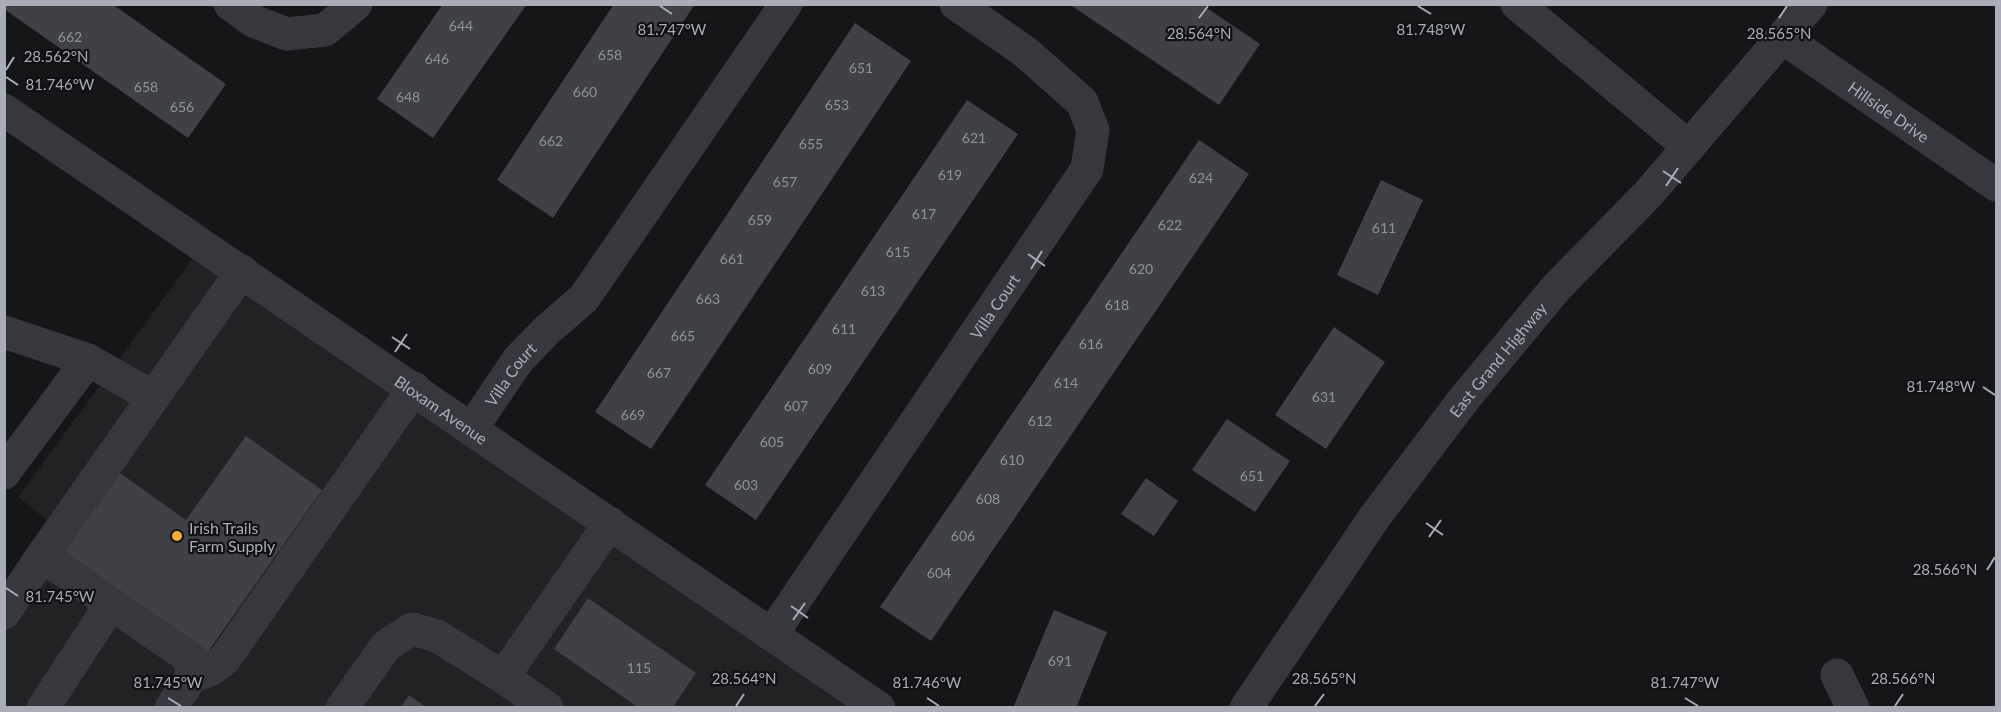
<svg xmlns="http://www.w3.org/2000/svg" width="2001" height="712" viewBox="0 0 2001 712" font-family="Lato,sans-serif">
  <style>
    .built { fill: #222225 }
    .building { fill: #404145 }
    .lines { fill: none; stroke-linecap: round; stroke-linejoin: round }
    .minor { stroke: #37383d; stroke-width: 33 }
    .ticks { fill: none; stroke: #a8adb8; stroke-width: 2 }
    .poi-dot { fill: #f2b134; stroke: #111113; stroke-width: 2 }
    .labels { text-anchor: middle; dominant-baseline: central; stroke-width: 4.5; stroke-linejoin: round; paint-order: stroke }
    .number-label { font-size: 14px; fill: #8e929b }
    .street-label { font-size: 16px; fill: #a8adb8; stroke: #111113 }
    .poi-label { font-size: 16px; fill: #a8adb8; stroke: #111113; text-anchor: start }
    .ticks-label { font-size: 15px; text-anchor: middle; fill: #a8adb8; stroke: #111113; stroke-width: 4.5; stroke-linejoin: round; paint-order: stroke }
  </style>
  <rect width="100%" height="100%" fill="#161618"/>
  <path class="built" d="M 194,257 L 853,708 L 5,708 L 5,592 L 52,524 L 18,497 Z"/>
  <path class="building" d="M 4,4 L 112,4 L 226,84 L 188,138 L 4,9 Z
    M 443,4 L 527,4 L 433,138 L 377,99 Z
    M 614,4 L 695,4 L 553,218 L 497,180 Z
    M 1069,4 L 1201,4 L 1260,44 L 1219,105 Z
    M 855,23 L 911,61 L 651,449 L 595,412 Z
    M 967,100 L 1018,134 L 756,520 L 705,485 Z
    M 1199,140 L 1249,174 L 931,641 L 880,607 Z
    M 1381,180 L 1423,200 L 1378,295 L 1337,275 Z
    M 1334,327 L 1385,362 L 1326,449 L 1275,415 Z
    M 1227,419 L 1290,461 L 1255,512 L 1192,470 Z
    M 246,436 L 322,490 L 204,657 L 54,552 L 113,468 L 186,520 Z
    M 1146,478 L 1178,501 L 1154,536 L 1121,514 Z
    M 588,598 L 696,673 L 672,708 L 639,708 L 554,649 Z
    M 1054,610 L 1107,632 L 1076,708 L 1013,708 Z
    M 409,695 L 427,708 L 400,708 Z"/>
  <g class="lines">
    <g class="minor">
      <path d="M 230,4 L 253,21 L 287,34 L 325,30 L 356,4"/>
      <path d="M 1517,4 L 1689,147"/>
      <path id="s1" d="M 1783,38 L 1996,185"/>
      <path id="s2" d="M 4,110 L 879,708"/>
      <path d="M 4,332 L 88,360 L 153,397"/>
      <path id="s3" d="M 472,428 L 518,360 L 547,330 L 584,298 L 786,4"/>
      <path d="M 4,473 L 88,360"/>
      <path d="M 4,613 L 42,556"/>
      <path id="s4" d="M 772,634 L 1087,169 L 1093,130 L 1082,102 L 1024,51 L 956,4"/>
      <path d="M 1837,675 L 1853,708"/>
      <path d="M 191,677 L 210,670 L 224,660 L 414,388"/>
      <path d="M 503,677 L 547,708"/>
      <path d="M 43,708 L 111,604"/>
      <path d="M 171,708 L 191,677 L 191,659 L 42,556 L 242,271"/>
      <path d="M 342,708 L 386,646 L 412,629 L 437,636 L 503,677 L 610,523"/>
      <path id="s5" d="M 1246,708 L 1374,518 L 1464,399 L 1556,288 L 1649,193 L 1811,4"/>
    </g>
  </g>
  <path class="ticks" d="M 660,6 L 672,14M 1418,6 L 1431,14M 1199,18 L 1208,6M 1779,18 L 1787,6M 6,70 L 14,57M 6,77 L 18,85M 1663,171 L 1681,183M 1666,186 L 1678,168M 1028,254 L 1045,266M 1031,269 L 1042,251M 392,337 L 410,349M 395,352 L 407,334M 1983,387 L 1995,395M 1426,523 L 1443,535M 1429,537 L 1441,520M 1987,570 L 1995,557M 6,588 L 18,596M 791,606 L 808,618M 793,620 L 805,603M 168,698 L 181,706M 927,698 L 939,706M 1685,698 L 1698,706M 736,706 L 744,694M 1315,706 L 1324,694M 1895,706 L 1903,694"/>
  <circle class="poi-dot" cx="177" cy="536" r="6"/>
  <g class="labels">
    <g class="number-label">
      <text x="461" y="25">644</text>
      <text x="70" y="36">662</text>
      <text x="610" y="54">658</text>
      <text x="437" y="58">646</text>
      <text x="861" y="67">651</text>
      <text x="146" y="86">658</text>
      <text x="585" y="91">660</text>
      <text x="408" y="96">648</text>
      <text x="837" y="104">653</text>
      <text x="182" y="106">656</text>
      <text x="974" y="137">621</text>
      <text x="551" y="140">662</text>
      <text x="811" y="143">655</text>
      <text x="950" y="174">619</text>
      <text x="1201" y="177">624</text>
      <text x="785" y="181">657</text>
      <text x="924" y="213">617</text>
      <text x="760" y="219">659</text>
      <text x="1170" y="224">622</text>
      <text x="1384" y="227">611</text>
      <text x="898" y="251">615</text>
      <text x="732" y="258">661</text>
      <text x="1141" y="268">620</text>
      <text x="873" y="290">613</text>
      <text x="708" y="298">663</text>
      <text x="1117" y="304">618</text>
      <text x="844" y="328">611</text>
      <text x="683" y="335">665</text>
      <text x="1091" y="343">616</text>
      <text x="820" y="368">609</text>
      <text x="659" y="372">667</text>
      <text x="1066" y="382">614</text>
      <text x="1324" y="396">631</text>
      <text x="796" y="405">607</text>
      <text x="633" y="414">669</text>
      <text x="1040" y="420">612</text>
      <text x="772" y="441">605</text>
      <text x="1012" y="459">610</text>
      <text x="1252" y="475">651</text>
      <text x="746" y="484">603</text>
      <text x="988" y="498">608</text>
      <text x="963" y="535">606</text>
      <text x="939" y="572">604</text>
      <text x="1060" y="660">691</text>
      <text x="639" y="667">115</text>
    </g>
    <g class="street-label">
      <text stroke="none"><textPath href="#s1" startOffset="129">Hillside Drive</textPath></text>
      <text stroke="none"><textPath href="#s4" startOffset="396">Villa Court</textPath></text>
      <text stroke="none"><textPath href="#s5" startOffset="430">East Grand Highway</textPath></text>
      <text stroke="none"><textPath href="#s3" startOffset="66">Villa Court</textPath></text>
      <text stroke="none"><textPath href="#s2" startOffset="530">Bloxam Avenue</textPath></text>
    </g>
    <g class="poi-label">
      <text x="189" y="527">Irish Trails<tspan x="189" dy="18">Farm Supply</tspan></text>
    </g>
  </g>
  <g class="ticks-label">
    <text x="672" y="35">81.747°W</text>
    <text x="1431" y="35">81.748°W</text>
    <text x="1199" y="39">28.564°N</text>
    <text x="1779" y="39">28.565°N</text>
    <text x="56" y="62">28.562°N</text>
    <text x="60" y="90">81.746°W</text>
    <text x="1941" y="392">81.748°W</text>
    <text x="1945" y="575">28.566°N</text>
    <text x="60" y="602">81.745°W</text>
    <text x="744" y="684">28.564°N</text>
    <text x="1324" y="684">28.565°N</text>
    <text x="1903" y="684">28.566°N</text>
    <text x="168" y="688">81.745°W</text>
    <text x="927" y="688">81.746°W</text>
    <text x="1685" y="688">81.747°W</text>
  </g>
  <rect width="2001" height="712" fill="none" stroke="#a8adb8" stroke-width="12"/>
</svg>
